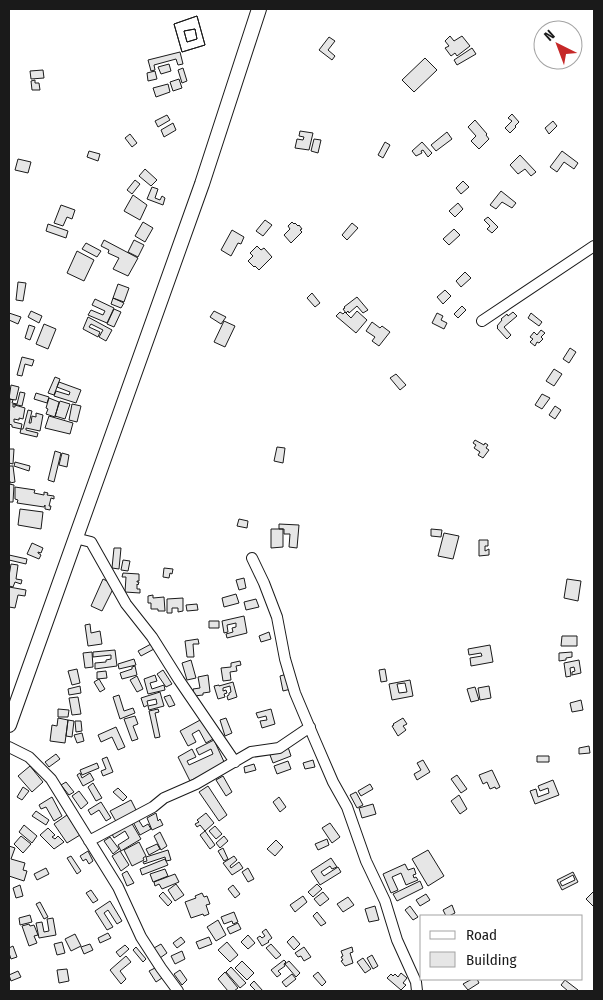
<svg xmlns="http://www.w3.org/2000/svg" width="603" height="1000" viewBox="0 0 603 1000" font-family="'Fira Sans Condensed',sans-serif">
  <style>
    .building { fill: #e6e6e6; stroke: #1a1a1a; fill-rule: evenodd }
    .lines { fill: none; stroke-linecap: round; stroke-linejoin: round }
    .minor-casing { stroke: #1a1a1a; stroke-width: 12 }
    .highway-casing { stroke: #1a1a1a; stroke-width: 16 }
    .minor { stroke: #fff; stroke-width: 10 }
    .highway { stroke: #fff; stroke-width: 14 }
  </style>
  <rect width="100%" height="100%" fill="#fff"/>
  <path class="building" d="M 197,16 L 205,45 L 182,52 L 174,24 ZM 195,29 L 197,39 L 187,42 L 184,31 Z
    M 197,16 L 205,45 L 182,52 L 174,24 Z
    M 195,29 L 197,39 L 187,42 L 184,31 Z
    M 450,36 L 454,41 L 462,36 L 470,46 L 457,56 L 455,53 L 451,56 L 445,48 L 449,46 L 445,41 Z
    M 329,37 L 335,41 L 328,50 L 335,56 L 332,60 L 319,50 Z
    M 472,48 L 476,54 L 457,65 L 454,60 Z
    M 180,52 L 183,64 L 178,65 L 176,59 L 154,65 L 155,70 L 151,71 L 148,60 Z
    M 425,58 L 437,70 L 414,92 L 402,80 Z
    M 169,64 L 171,71 L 161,74 L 158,67 Z
    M 183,68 L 187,81 L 182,83 L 178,70 Z
    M 43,70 L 44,78 L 31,79 L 30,71 Z
    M 155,71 L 157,79 L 148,81 L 147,73 Z
    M 179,79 L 182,88 L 173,91 L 170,82 Z
    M 35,80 L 35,83 L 39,83 L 40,90 L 32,90 L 31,81 Z
    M 168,84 L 170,92 L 156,97 L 153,88 Z
    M 512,114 L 519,122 L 515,126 L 516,127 L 510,133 L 505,128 L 512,121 L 508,118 Z
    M 167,115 L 170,120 L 158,127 L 155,121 Z
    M 475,120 L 487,134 L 486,135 L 489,139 L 479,149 L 471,141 L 476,136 L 468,127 Z
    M 553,121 L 557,126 L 549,134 L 545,128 Z
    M 173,123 L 176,130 L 164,137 L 161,130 Z
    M 300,131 L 313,133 L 309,150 L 295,148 L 297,139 L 303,140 L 304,137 L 299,136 Z
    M 447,132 L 452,139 L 436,151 L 431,145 Z
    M 130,134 L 137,143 L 132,147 L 125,138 Z
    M 314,139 L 321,140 L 318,153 L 311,151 Z
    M 385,142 L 390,145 L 383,158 L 378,155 Z
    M 422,142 L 432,153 L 428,157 L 423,150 L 421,151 L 422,153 L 416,156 L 412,151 Z
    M 89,151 L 100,154 L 98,161 L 87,157 Z
    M 562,151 L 578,163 L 574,169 L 564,162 L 557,172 L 550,167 Z
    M 520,155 L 536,172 L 531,176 L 525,169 L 518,174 L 510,165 Z
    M 18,159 L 31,162 L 28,173 L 15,170 Z
    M 145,169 L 157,180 L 151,186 L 139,176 Z
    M 135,180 L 140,184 L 132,194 L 127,190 Z
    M 463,181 L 469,187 L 461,194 L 456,188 Z
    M 152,187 L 158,189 L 155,198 L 160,200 L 162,196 L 165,198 L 163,205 L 147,199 Z
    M 501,191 L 516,203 L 512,208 L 502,202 L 496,209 L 490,205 Z
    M 133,195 L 147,205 L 140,220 L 124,211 Z
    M 458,203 L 463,209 L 455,217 L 449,211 Z
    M 61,205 L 75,210 L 72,219 L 67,217 L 63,226 L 54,223 Z
    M 488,217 L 498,227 L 492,233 L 487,229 L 490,226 L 484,220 Z
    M 265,220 L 272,225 L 263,236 L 256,231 Z
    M 143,222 L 153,228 L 145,242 L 135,236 Z
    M 292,222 L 294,224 L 295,223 L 298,226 L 299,225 L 302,229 L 300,230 L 302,232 L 291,243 L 284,235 L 290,229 L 288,226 Z
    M 352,223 L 358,228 L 347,240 L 342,235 Z
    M 48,224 L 68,231 L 66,238 L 46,231 Z
    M 454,229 L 460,235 L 449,245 L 443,239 Z
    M 232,230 L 244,237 L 241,244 L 238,243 L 231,256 L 221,250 Z
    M 104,240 L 138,258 L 128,276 L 113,269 L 119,258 L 108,253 L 109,250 L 101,246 Z
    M 134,240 L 144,245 L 138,257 L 128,252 Z
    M 86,243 L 101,251 L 97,257 L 82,249 Z
    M 257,246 L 261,250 L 264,248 L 272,257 L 259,270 L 255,266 L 254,267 L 248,261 L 253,256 L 250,253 Z
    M 77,251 L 94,260 L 84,281 L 67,273 Z
    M 465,272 L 471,278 L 461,287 L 456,281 Z
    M 18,282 L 26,283 L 23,301 L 16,300 Z
    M 118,284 L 129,288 L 124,302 L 113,298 Z
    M 445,290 L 451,296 L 443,304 L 437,297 Z
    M 312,293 L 320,303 L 315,307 L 307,298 Z
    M 357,297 L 368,310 L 363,313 L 357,306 L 349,313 L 348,311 L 346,313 L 343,309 L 345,308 L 344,307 Z
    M 113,298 L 124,303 L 121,308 L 111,304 Z
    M 95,299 L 114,308 L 107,323 L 88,315 L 91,310 L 103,315 L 105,311 L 92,305 Z
    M 462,306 L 466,310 L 458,318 L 454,314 Z
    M 114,309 L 121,312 L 114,327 L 107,324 Z
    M 31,311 L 42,316 L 39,323 L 28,317 Z
    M 214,311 L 226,317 L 221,324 L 210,317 Z
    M 357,311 L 367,320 L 356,333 L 336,316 L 340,312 L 343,314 L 345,312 L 351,318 Z
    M 513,312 L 517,316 L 504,327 L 511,335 L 507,339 L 497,328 L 498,327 L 497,326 L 502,320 L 501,319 L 507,314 L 508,316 Z
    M 9,313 L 21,317 L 18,324 L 9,320 Z
    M 437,313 L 443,316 L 441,320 L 447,323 L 444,329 L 432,323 Z
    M 531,313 L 542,322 L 539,326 L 528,318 Z
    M 88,317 L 112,330 L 106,341 L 99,337 L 103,330 L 91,324 L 89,327 L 100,332 L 98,337 L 83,329 Z
    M 224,321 L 235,326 L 225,347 L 214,342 Z
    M 372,322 L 380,328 L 382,326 L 390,332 L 379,346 L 372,341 L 375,337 L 366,331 Z
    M 44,324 L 56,329 L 48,349 L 36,344 Z
    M 29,325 L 35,327 L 30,340 L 25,338 Z
    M 541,330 L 545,333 L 541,337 L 543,339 L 539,343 L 537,342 L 535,346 L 530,342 L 533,339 L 530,337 L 534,332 L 537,335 Z
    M 570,348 L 576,352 L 569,363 L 563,359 Z
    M 22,357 L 34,360 L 32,366 L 25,364 L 22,376 L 17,375 Z
    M 554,369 L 562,374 L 554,386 L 546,381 Z
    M 396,374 L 406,385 L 400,390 L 390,378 Z
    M 55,377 L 60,379 L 54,395 L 48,393 Z
    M 59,382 L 81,390 L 76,403 L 54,396 L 56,391 L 69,395 L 70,392 L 57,387 Z
    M 11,385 L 19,387 L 16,400 L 9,399 Z
    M 20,392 L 25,393 L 22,406 L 13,404 L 13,407 L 15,407 L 15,405 L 25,408 L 23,419 L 19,418 L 19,420 L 14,419 L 14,422 L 22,424 L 21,429 L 12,427 L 12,425 L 9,424 L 10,399 L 13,400 L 12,403 L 17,404 Z
    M 36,393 L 49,397 L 47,403 L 34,399 Z
    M 542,394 L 550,398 L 542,409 L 535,405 Z
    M 49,398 L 59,402 L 55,417 L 46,414 L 48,409 L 46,408 Z
    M 60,401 L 70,404 L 65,419 L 55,416 Z
    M 72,404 L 81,406 L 77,422 L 69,420 Z
    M 555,406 L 561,410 L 555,419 L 549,415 Z
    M 28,410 L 32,411 L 29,423 L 31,423 L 32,416 L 36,417 L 36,413 L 43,415 L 40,431 L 26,428 L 26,430 L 38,433 L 37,437 L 20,433 L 21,429 L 23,429 Z
    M 49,416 L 73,423 L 70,434 L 45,428 Z
    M 475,440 L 484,445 L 485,443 L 488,445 L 486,448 L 489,450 L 483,458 L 478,455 L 480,452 L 474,448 L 476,445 L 473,443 Z
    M 277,447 L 285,448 L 283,463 L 274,461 Z
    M 9,449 L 14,449 L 13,464 L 9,463 Z
    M 55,451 L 61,453 L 54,482 L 48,480 Z
    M 62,453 L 69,455 L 67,467 L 59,465 Z
    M 15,462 L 30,466 L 29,471 L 14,466 Z
    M 9,466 L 13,466 L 15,482 L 10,483 L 10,481 L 9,481 Z
    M 9,484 L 14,485 L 13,502 L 9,502 Z
    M 15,487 L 35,490 L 34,493 L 44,495 L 44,492 L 48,493 L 47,495 L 54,496 L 54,499 L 51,498 L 49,506 L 51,506 L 50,510 L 45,509 L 45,505 L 44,507 L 17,503 L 18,500 L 15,499 Z
    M 20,509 L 43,512 L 41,529 L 18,525 Z
    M 239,519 L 248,521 L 247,528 L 237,526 Z
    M 279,524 L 299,525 L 297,548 L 289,547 L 290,534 L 284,534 L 284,529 L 279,529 Z
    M 271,529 L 283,529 L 283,547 L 271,548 Z
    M 431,529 L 442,530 L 441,537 L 431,536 Z
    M 444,533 L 459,536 L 453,559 L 438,556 Z
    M 479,540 L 488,540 L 488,546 L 485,546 L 485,551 L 489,549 L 489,555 L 479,556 Z
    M 32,543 L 43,548 L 41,553 L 38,552 L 38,553 L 41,555 L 39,559 L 27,554 Z
    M 114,548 L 121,548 L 119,569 L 112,568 Z
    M 9,555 L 27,559 L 26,564 L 9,560 Z
    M 123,560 L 130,561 L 128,571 L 121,570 Z
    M 11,564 L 18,565 L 16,579 L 22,580 L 21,584 L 15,582 L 13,587 L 9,586 L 9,576 Z
    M 164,568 L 173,569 L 172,574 L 170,573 L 169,578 L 163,577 Z
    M 123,573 L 139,574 L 139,581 L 137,581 L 137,582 L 139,582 L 138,585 L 137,584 L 137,589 L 140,589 L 140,593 L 125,592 L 126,577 L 122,577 Z
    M 244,578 L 246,588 L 239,590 L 236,580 Z
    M 103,579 L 115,585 L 102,611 L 91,606 Z
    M 567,579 L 581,581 L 578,601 L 564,598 Z
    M 9,587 L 26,590 L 25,596 L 18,595 L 15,608 L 9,607 Z
    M 236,594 L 239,603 L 224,607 L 222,598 Z
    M 153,595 L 153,598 L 164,597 L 165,611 L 158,611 L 158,609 L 151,609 L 151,603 L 148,603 L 148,596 Z
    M 183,598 L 183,611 L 178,612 L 178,608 L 172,608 L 172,613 L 167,613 L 167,599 Z
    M 256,599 L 259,607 L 246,610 L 244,602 Z
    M 197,604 L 198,610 L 187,611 L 186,605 Z
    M 244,616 L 247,633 L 227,638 L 226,634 L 233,632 L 232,628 L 236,627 L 236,623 L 227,625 L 228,632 L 224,633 L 222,621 Z
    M 209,621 L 219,621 L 219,628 L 209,628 Z
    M 90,624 L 91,633 L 100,631 L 102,644 L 88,646 L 85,625 Z
    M 269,632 L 271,639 L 261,642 L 259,636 Z
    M 562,636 L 577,636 L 577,646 L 561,646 Z
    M 198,639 L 199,644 L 193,644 L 194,657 L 187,657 L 185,641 Z
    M 151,644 L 154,649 L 141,656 L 138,651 Z
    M 490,645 L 493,662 L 471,666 L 470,658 L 482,656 L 481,653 L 469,655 L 468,649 Z
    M 115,650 L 117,666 L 95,669 L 95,663 L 106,662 L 106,660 L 111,659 L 111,655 L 93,657 L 93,652 Z
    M 92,652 L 93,667 L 85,668 L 83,653 Z
    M 572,652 L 572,657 L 566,658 L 566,660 L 559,661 L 559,653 Z
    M 134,659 L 136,665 L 119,669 L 118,664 Z
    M 191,660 L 196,678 L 187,680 L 182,663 Z
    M 579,660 L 581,673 L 572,675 L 572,672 L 575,671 L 574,667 L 570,668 L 571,676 L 566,677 L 564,663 Z
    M 240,661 L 241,665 L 236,666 L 237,671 L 230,672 L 231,680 L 223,681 L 221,668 L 231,667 L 231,663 Z
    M 135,666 L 137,675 L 122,679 L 120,673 L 132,669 L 132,667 Z
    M 77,669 L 80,683 L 72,685 L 68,671 Z
    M 385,669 L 387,681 L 381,682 L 379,670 Z
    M 163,670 L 172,684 L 166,687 L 157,674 Z
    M 106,671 L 107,678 L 97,679 L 97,672 Z
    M 287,674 L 291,689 L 283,691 L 280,676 Z
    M 155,675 L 157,681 L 150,683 L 152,689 L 164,685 L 165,690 L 148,694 L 144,679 Z
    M 208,675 L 210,692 L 203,693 L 203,695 L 194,696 L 193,689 L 200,688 L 198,677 Z
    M 137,676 L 143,689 L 137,692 L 130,680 Z
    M 99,679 L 105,689 L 100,692 L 94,682 Z
    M 410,680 L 413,696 L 392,700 L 389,684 ZM 405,683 L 407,692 L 399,693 L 397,684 Z
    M 233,682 L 237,697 L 228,700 L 227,696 L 229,695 L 229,693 L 231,692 L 230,686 L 223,688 L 223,691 L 226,690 L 227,693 L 224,694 L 225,697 L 218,699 L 214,686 L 219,685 L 219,686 Z
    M 80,686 L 81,693 L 69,695 L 68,689 Z
    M 489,686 L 491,698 L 480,700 L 478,688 Z
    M 475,687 L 479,700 L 471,702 L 467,689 Z
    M 160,692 L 164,706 L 149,710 L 148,706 L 157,704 L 156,699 L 147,701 L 148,705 L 144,707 L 141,698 Z
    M 119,695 L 124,711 L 133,708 L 135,713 L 120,719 L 113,697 Z
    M 170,695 L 175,705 L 169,707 L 164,697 Z
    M 78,697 L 81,714 L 72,715 L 69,698 Z
    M 581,700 L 583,710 L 572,712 L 570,703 Z
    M 58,709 L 69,710 L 68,717 L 58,717 Z
    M 158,709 L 159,712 L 155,713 L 160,737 L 155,738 L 149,711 Z
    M 271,709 L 275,724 L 262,728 L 260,721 L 267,720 L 266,716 L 258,718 L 256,713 Z
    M 135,716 L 138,724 L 133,726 L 138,739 L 132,741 L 124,719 Z
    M 58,718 L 68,720 L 65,743 L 50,741 L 52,725 L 57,726 Z
    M 226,718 L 232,733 L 225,736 L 220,720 Z
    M 403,718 L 407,724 L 403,726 L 406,730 L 398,736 L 392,726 L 394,725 L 393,724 Z
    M 202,719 L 213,739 L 206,743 L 199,730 L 192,734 L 196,742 L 188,746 L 180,731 Z
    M 68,720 L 74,721 L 72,737 L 66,736 Z
    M 75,721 L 81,721 L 82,731 L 76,732 Z
    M 116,727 L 125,747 L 118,750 L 112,737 L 101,742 L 98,735 Z
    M 82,733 L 84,741 L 77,743 L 74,735 Z
    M 214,740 L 225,764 L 190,781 L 178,757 L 192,749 L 196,757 L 187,761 L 189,765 L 213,754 L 211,749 L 199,755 L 196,749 Z
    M 589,746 L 590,753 L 579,754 L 579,748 Z
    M 288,747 L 291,756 L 273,763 L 270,755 Z
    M 56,754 L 60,759 L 49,767 L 45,762 Z
    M 537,756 L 549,756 L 549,762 L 537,762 Z
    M 107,757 L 113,772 L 103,776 L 101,771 L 106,769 L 102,759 Z
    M 313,760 L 315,767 L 305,769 L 303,763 Z
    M 423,760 L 430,772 L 417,780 L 414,774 L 421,770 L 417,763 Z
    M 288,761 L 291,769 L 277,774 L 274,766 Z
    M 97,763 L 99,768 L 82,775 L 80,770 Z
    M 254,764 L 256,770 L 245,773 L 244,767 Z
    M 30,766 L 43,782 L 32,792 L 18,776 Z
    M 492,770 L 500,787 L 496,789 L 495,787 L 490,789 L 487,782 L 483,784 L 479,775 Z
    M 80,773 L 82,778 L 90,773 L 94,780 L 83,786 L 77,775 Z
    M 457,775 L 467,789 L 461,793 L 451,779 Z
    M 223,776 L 232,792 L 226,796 L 216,780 Z
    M 553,780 L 559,795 L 535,804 L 530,791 L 536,789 L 538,797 L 549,793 L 548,788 L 540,791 L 538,786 Z
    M 66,782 L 74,792 L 69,795 L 61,785 Z
    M 93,783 L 102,798 L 96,801 L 88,787 Z
    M 370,784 L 373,789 L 361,796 L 358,791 Z
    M 208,786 L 227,815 L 219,821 L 199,792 Z
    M 23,787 L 29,791 L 22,800 L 17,797 Z
    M 118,788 L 127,797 L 123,801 L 113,792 Z
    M 79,791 L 88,803 L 81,809 L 72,796 Z
    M 356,792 L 363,805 L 357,808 L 350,795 Z
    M 459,795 L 467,809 L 460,814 L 451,801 Z
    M 52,797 L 62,816 L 54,821 L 46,807 L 41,809 L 39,805 Z
    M 279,797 L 286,807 L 280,812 L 273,802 Z
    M 131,800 L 138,814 L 118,825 L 110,811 Z
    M 101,802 L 111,818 L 106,821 L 99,810 L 91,815 L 88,810 Z
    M 373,804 L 376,814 L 362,818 L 359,808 Z
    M 36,811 L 49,820 L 46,825 L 32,816 Z
    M 156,813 L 158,821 L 160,819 L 163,825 L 152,830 L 147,818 Z
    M 206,813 L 214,823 L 205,831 L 200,825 L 197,827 L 195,824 L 199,822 L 197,820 Z
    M 67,815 L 80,835 L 67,843 L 54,824 Z
    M 138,819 L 143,827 L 148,824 L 151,829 L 140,835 L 133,822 Z
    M 131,822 L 141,839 L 121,851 L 118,845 L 129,838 L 125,831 L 114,838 L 112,834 Z
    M 330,823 L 340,837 L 332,843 L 322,828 Z
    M 24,825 L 37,836 L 32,843 L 19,832 Z
    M 215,826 L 222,834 L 216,839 L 209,831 Z
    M 48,828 L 55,835 L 52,837 L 55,839 L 58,836 L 64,842 L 54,849 L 40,835 Z
    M 205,831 L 215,845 L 210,849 L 200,835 Z
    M 160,832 L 167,846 L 161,850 L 154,836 Z
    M 21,836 L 31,844 L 23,853 L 14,844 Z
    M 224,836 L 228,841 L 220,848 L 216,843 Z
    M 110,837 L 119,849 L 113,854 L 104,841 Z
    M 327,839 L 329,845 L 318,850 L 315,844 Z
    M 276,840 L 283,847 L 275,856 L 267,849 Z
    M 139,842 L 146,856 L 143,858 L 144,860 L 132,866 L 124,850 Z
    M 157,844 L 160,849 L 149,855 L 146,849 Z
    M 9,846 L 15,848 L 11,859 L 25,863 L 23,870 L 27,871 L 24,881 L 9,876 Z
    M 223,848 L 228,859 L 224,861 L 218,851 Z
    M 168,850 L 171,860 L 166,861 L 165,857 L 144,864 L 143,862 L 147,861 L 146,857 Z
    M 428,850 L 444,876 L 428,886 L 412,859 Z
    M 88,851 L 93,861 L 89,864 L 86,859 L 83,861 L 80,856 Z
    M 120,851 L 129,865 L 121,871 L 112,856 Z
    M 71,856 L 81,871 L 77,874 L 67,858 Z
    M 234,856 L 237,860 L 230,866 L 231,868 L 239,862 L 243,868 L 232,875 L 223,863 Z
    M 331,858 L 337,867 L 332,869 L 330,866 L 321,872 L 324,876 L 338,867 L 341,872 L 320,885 L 311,871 Z
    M 165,859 L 168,865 L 142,875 L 140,869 Z
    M 405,864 L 408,870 L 414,868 L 416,874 L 413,875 L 414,878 L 416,877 L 418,880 L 406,885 L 401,873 L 392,877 L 398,890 L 391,893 L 383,874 Z
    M 46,868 L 49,874 L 37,880 L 34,874 Z
    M 248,868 L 254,879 L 248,882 L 242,872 Z
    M 165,869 L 168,876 L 153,882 L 150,874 Z
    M 127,871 L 134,883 L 127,886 L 122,874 Z
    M 573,872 L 578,882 L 562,890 L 557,880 ZM 573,875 L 575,880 L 562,886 L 560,882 Z
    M 175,874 L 179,882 L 162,889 L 159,884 L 155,886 L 154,882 Z
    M 420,881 L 423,888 L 397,901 L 393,894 Z
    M 176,884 L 184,895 L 175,901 L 168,890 Z
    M 317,884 L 322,889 L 313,897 L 308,892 Z
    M 20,885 L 23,896 L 16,898 L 13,888 Z
    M 233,885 L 240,894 L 235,898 L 228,889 Z
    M 91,890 L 98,900 L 93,903 L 86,893 Z
    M 594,891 L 594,907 L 586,899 Z
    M 163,892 L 172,902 L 168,906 L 159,896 Z
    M 323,892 L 329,899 L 320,906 L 314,899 Z
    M 202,893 L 204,897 L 207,896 L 210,904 L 206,905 L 209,914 L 204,916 L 203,914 L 191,918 L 185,902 L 196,898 L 195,896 Z
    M 426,894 L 430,900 L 420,906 L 416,900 Z
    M 303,896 L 307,902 L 295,912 L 290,905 Z
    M 348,897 L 354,905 L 343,912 L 337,904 Z
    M 110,901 L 122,921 L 117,924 L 108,910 L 104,913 L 113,927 L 107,930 L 95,911 Z
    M 40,902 L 48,917 L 44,919 L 36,904 Z
    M 452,905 L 455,913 L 449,916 L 446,916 L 443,910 Z
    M 375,906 L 379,920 L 369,922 L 365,909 Z
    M 410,906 L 418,917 L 413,920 L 405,910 Z
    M 234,912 L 238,922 L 233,924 L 232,921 L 224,924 L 221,917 Z
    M 317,912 L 326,923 L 321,926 L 313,916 Z
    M 30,915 L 32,922 L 20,925 L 19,918 Z
    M 53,918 L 56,935 L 39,938 L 36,923 L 42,922 L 44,932 L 49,931 L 47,919 Z
    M 218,920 L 226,935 L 216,941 L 207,927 Z
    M 238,923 L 241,929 L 230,934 L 227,928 Z
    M 29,924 L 30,926 L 34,925 L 38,935 L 34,936 L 37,943 L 29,946 L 22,926 Z
    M 266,929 L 272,938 L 268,941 L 269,942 L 262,946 L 257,938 L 260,936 L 262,938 L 265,936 L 262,932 Z
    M 108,933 L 111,938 L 100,943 L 98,938 Z
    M 75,934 L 81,946 L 71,951 L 65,939 Z
    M 248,935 L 255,943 L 248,949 L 241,942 Z
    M 293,936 L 300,944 L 294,950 L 287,942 Z
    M 181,937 L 185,942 L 177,948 L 173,943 Z
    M 209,937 L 212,944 L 199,949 L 196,942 Z
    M 62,942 L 65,953 L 57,955 L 54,944 Z
    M 227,942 L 238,955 L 230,962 L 218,950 Z
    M 90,944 L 93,950 L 84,954 L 81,947 Z
    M 161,944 L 167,953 L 160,958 L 154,948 Z
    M 271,944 L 281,955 L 276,959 L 266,948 Z
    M 125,945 L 129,949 L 120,957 L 116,952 Z
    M 13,946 L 17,957 L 11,959 L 9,953 L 9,948 Z
    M 136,947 L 146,959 L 143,962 L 133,950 Z
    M 304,947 L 311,957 L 304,961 L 301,956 L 298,957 L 295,953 Z
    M 352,947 L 353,952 L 350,953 L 353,963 L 345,966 L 341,961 L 343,960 L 341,957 L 343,956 L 341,951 Z
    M 182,951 L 185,959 L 175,964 L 171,956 Z
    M 372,955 L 378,966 L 373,969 L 367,958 Z
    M 126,956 L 131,962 L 120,971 L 126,979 L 121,984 L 110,970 Z
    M 363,958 L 371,969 L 365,973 L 357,962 Z
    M 284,960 L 286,962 L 284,964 L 285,966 L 278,971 L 281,974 L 277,977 L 271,970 Z
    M 242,961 L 254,973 L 247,980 L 235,968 Z
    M 289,961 L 300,973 L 296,977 L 285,964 Z
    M 231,967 L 246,983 L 240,988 L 226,972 Z
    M 155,968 L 162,978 L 156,982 L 149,971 Z
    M 67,969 L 69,981 L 59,983 L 57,970 Z
    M 180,970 L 187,980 L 182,985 L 174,974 Z
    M 18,971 L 21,977 L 11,981 L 9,975 Z
    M 225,972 L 238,988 L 234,991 L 228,991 L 218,979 Z
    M 318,972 L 326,982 L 322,986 L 313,976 Z
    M 401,973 L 407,978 L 403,983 L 406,985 L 401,990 L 387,978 L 391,974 L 393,976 L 395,974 L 398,977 Z
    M 292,974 L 296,979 L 286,987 L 282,982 Z
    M 472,979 L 477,979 L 479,983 L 468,990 L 463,984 Z
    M 565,980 L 578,990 L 577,991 L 568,991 L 561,985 Z
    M 254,981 L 263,991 L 256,991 L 250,985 Z"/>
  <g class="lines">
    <defs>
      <path id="minor" d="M 482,321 L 594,246
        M 75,538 L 91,542 L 126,604 L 152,637 L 179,680 L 235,762
        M 252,558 L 264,583 L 277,617 L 285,659 L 295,693 L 314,738 L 333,782 L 347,807 L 366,861 L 385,901 L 397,940 L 416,982 L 417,991
        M 9,747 L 29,757 L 51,779 L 118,887 L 141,937 L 161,968 L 178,991
        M 89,841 L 153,807 L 164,798 L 196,784 L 251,752 L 279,748 L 310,727"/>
      <path id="highway" d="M 9,725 L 202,184 L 259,9"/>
    </defs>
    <use href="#minor" class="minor-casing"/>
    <use href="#highway" class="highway-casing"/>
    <use href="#minor" class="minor"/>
    <use href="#highway" class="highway"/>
  </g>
  <rect width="603" height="1000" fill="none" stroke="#1a1a1a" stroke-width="20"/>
  <rect x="420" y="915" width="162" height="65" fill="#ffffff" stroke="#a3a3a3"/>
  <rect x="430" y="931" width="25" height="8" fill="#ffffff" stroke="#a3a3a3"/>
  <text x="466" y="940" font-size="15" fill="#1a1a1a">Road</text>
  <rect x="430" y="952" width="25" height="15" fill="#e6e6e6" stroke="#a3a3a3"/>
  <text x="466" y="965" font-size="15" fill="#1a1a1a">Building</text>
  <g transform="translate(558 45) rotate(318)"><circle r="24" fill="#ffffff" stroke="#a3a3a3"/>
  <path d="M0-4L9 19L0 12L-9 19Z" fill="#c62828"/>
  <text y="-8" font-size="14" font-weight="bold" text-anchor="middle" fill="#1a1a1a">N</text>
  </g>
</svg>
